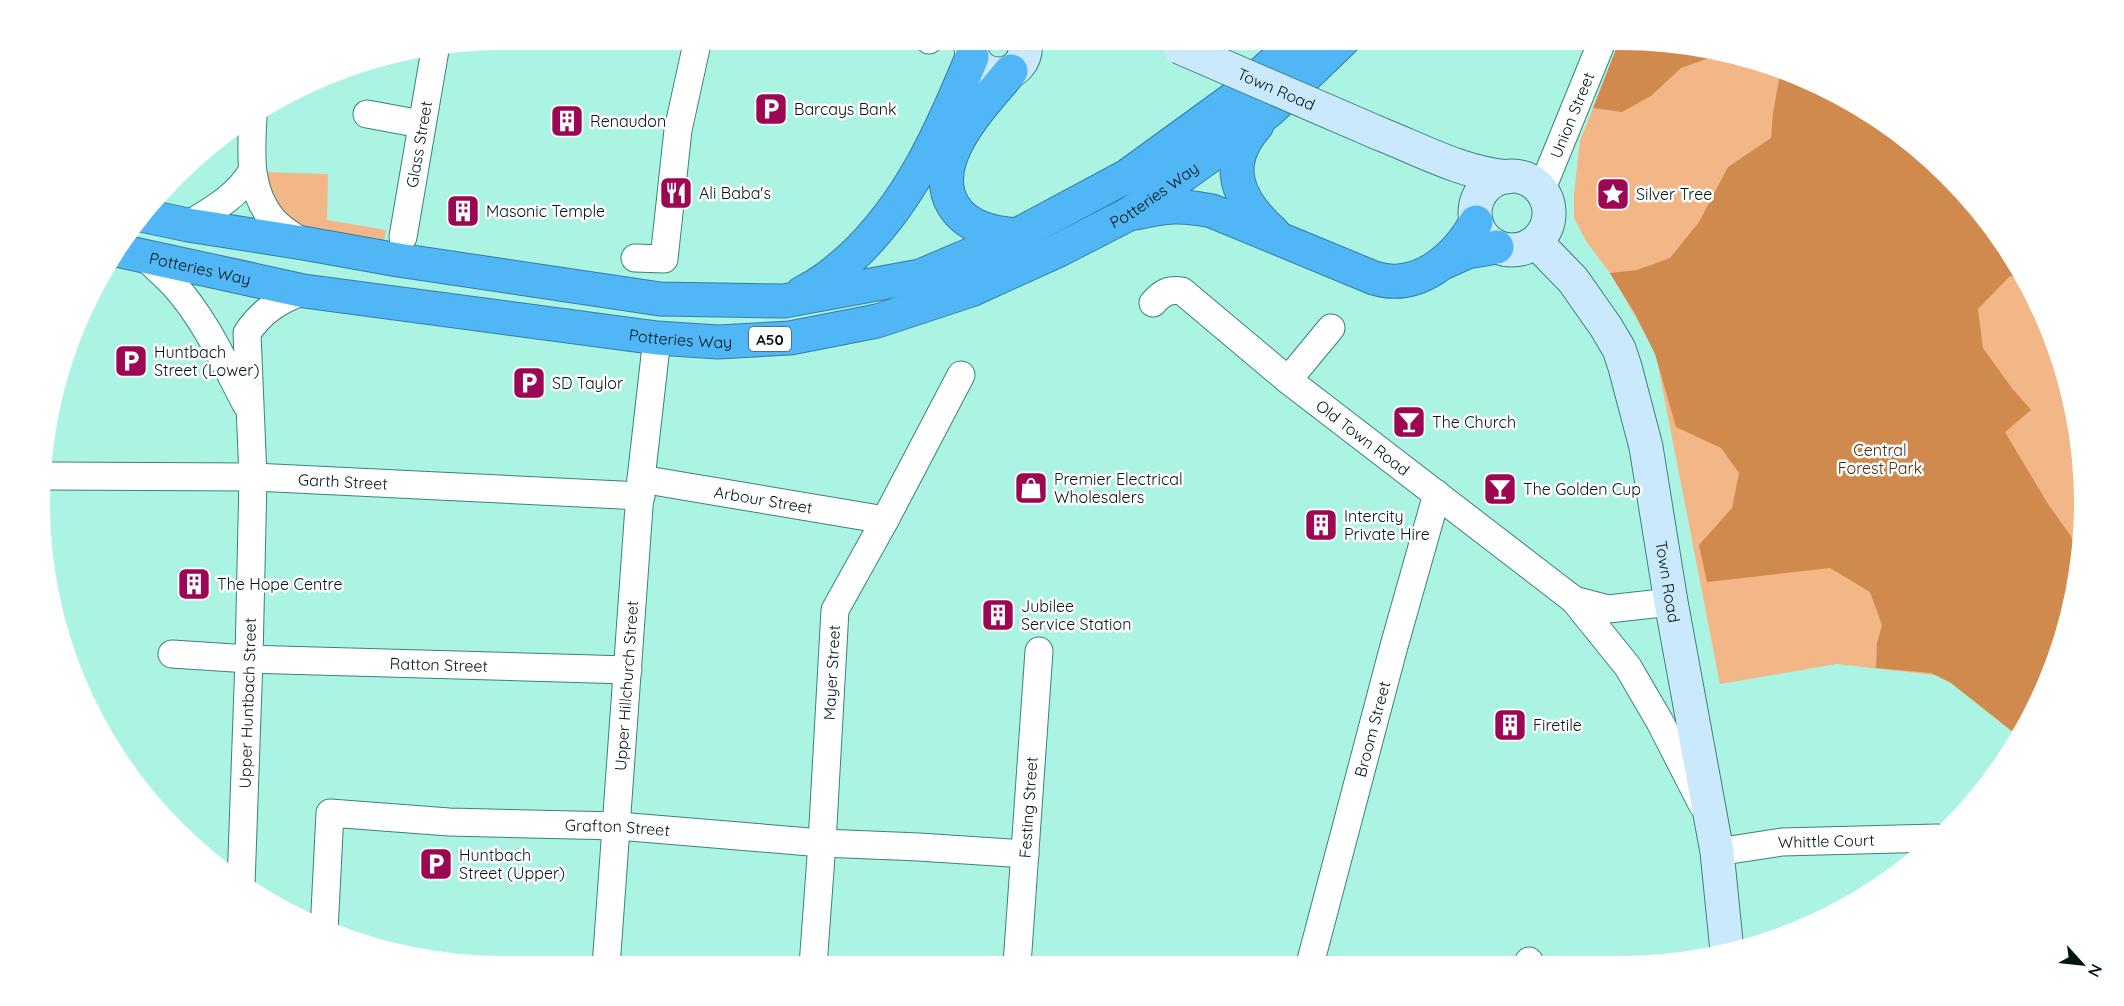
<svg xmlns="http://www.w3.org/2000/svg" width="2124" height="1006" viewBox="0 0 2124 1006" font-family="Quicksand,sans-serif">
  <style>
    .green { fill: #f3b686 }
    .forest { fill: #d18a4e }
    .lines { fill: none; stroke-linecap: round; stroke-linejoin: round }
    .street-casing { stroke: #3b8376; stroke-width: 29 }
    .secondary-casing { stroke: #3b8376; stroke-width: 35 }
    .highway-casing { stroke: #347ea6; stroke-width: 35 }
    .street { stroke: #fff; stroke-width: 27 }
    .secondary { stroke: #cae9fc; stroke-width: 33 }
    .highway { stroke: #50b6f6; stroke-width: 33 }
    .secondary-bridge-casing { stroke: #3b8376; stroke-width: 35; stroke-linecap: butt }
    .secondary-bridge { stroke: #cae9fc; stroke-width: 33 }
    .labels { text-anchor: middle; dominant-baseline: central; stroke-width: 5; stroke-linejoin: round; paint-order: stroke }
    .shield { fill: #fff; stroke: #4c5c58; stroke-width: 1.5 }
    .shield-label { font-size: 15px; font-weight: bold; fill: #001611 }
    .street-label { font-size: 16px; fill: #001611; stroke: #fff }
    .poi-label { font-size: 16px; fill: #001611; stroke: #fff; text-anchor: start }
    .park-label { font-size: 16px; fill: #4a2c13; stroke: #fff }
  </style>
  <rect width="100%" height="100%" fill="#abf3e3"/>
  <path class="green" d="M 1620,39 L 1712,48 L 1799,74 L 1879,117 L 1949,175 L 2007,246 L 2050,326 L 2076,413 L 2085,503 L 2076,594 L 2050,681 L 2018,736 L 1943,676 L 1837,664 L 1720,684 L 1655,350 L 1610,273 L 1586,241 L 1574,218 L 1574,194 L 1580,141 Z
    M 264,172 L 328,174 L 327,220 L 386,230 L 383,246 C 358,241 299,235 283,216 C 274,204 269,187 264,172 Z"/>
  <path class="forest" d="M 1620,39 L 1712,48 L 1720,50 L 1709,58 L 1681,68 L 1651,96 L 1622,112 L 1593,108 Z
    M 1781,69 L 1799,74 L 1879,117 L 1949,175 L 2007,246 L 2024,278 L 2010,276 L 1978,309 L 1983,348 L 2011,387 L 2031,410 L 2005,432 L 2048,504 L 2080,549 L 2077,582 L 2053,642 L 2059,649 L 2050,681 L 2018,736 L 1951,683 L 1931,673 L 1876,668 L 1877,643 L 1882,625 L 1870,592 L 1830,568 L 1707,582 L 1699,545 L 1732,508 L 1739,473 L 1721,448 L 1676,427 L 1655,354 L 1634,312 L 1610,273 L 1637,270 L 1670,258 L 1699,222 L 1728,167 L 1771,138 L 1773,113 Z"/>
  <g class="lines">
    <defs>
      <g id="street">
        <path d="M 928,39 L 929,40"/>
        <path d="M 367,114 L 421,124"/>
        <path d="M 253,117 C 251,154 248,190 273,220 C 281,229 293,236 303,243"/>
        <path id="s1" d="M 1541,191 L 1603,39"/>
        <path d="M 188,225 C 212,210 237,197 252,171"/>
        <path id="s2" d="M 403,237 L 435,50"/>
        <path d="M 144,256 C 154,266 165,275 174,285 C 205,319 225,364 246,404"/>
        <path d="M 635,258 L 664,259 L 678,130 L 698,39"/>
        <path id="s3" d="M 1153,303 C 1162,293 1168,289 1182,291 L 1288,380 L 1574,600 L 1628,667 L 1660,722 L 1702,804"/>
        <path d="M 1288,380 L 1331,328"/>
        <path id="s4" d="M 46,476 L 253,477 L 641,496"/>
        <path id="s5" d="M 641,479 L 885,520"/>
        <path d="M 1574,600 L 1608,609 L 1671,602"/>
        <path id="s6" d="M 172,654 L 249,659 L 628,670"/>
        <path id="s7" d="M 1717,852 L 1782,842 L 1937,838"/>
        <path id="s8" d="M 241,885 L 249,659 L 253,477 L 247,333 C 262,311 279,300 304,291"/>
        <path id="s9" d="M 324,931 L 330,813 L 449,822 L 618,826 L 822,843 L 919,847 L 1025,854"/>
        <path d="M 1529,961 L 1529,964"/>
        <path id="s10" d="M 1310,964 L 1394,646 L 1437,494"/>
        <path id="s11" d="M 1017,965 L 1039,651"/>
        <path id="s12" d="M 813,966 L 822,843 L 835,610 L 885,520 L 961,375"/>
        <path id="s13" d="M 606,967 L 641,479 L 657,338"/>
      </g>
      <g id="secondary">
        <path d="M 971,39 C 966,86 1032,85 1025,39"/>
        <path d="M 1378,133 C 1421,150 1460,172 1507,177"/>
        <circle cx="1512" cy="213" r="37"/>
        <path id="s14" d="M 1536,242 L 1573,280 L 1606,327 L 1619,349 L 1625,367 L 1646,447 L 1671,602 L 1717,852 L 1727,951"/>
      </g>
      <g id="highway">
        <path d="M 1011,71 C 984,104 927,160 953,205 C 967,228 993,233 1017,235"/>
        <path d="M 1257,125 C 1221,165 1238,201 1273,232"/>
        <path d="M 1136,213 C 1167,206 1181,205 1212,211 L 1374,278 C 1418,292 1456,258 1476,222"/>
        <path d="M 141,215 L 188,225 L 303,243 L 398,260 L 660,299 L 784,301 L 920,276 L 1017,235 L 1127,176 L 1233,99 L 1300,39"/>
        <path id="s15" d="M 116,250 L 304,291 L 657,338 L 718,342 L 790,338 L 877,321 L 971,290 L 1059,250 L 1129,214 L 1228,143 L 1270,110 L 1344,39"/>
        <path d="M 1445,262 L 1467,252 L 1497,247"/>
        <path d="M 802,293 C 821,284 835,272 851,258 C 910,203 942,130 972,57"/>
      </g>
    </defs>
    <use href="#street" class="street-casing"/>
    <use href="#secondary" class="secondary-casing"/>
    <use href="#highway" class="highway-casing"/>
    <use href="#street" class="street"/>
    <use href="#secondary" class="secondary"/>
    <use href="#highway" class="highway"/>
    <defs>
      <g id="secondary-bridge">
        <path id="s16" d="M 1179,47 L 1378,133"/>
      </g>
    </defs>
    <use href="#secondary-bridge" class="secondary-bridge-casing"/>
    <use href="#secondary-bridge" class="secondary-bridge"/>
  </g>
  <defs>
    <symbol id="parking-square" viewBox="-11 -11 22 22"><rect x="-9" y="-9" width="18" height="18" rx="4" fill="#9c0653" stroke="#fff"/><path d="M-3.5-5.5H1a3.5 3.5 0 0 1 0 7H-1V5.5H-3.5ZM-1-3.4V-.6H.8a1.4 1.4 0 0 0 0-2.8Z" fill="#fff"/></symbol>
    <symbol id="building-square" viewBox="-11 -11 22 22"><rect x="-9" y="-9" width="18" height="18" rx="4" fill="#9c0653" stroke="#fff"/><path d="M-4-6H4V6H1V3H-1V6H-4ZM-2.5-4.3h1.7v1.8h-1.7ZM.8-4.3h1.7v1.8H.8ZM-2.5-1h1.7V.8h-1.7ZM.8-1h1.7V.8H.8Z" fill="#fff"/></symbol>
    <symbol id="restaurant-square" viewBox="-11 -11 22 22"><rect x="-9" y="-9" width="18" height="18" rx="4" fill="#9c0653" stroke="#fff"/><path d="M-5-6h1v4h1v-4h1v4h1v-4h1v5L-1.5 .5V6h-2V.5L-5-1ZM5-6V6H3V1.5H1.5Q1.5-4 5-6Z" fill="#fff"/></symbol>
    <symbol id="sight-square" viewBox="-11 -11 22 22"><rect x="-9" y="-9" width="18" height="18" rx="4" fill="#9c0653" stroke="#fff"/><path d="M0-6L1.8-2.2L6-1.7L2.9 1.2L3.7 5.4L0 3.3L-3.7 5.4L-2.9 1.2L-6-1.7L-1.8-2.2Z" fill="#fff"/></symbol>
    <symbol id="bar-square" viewBox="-11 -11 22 22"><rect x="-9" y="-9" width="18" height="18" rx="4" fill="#9c0653" stroke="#fff"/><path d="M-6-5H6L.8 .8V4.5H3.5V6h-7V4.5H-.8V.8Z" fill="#fff"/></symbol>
    <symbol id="shop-square" viewBox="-11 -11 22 22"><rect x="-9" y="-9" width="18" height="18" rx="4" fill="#9c0653" stroke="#fff"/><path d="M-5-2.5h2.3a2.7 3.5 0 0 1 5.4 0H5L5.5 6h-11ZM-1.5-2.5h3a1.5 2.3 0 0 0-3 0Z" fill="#fff"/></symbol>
  </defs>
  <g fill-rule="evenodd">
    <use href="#parking-square" x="752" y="90" width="38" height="38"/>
    <use href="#building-square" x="548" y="102" width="38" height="38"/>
    <use href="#restaurant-square" x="657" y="174" width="38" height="38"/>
    <use href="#sight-square" x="1594" y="175" width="38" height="38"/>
    <use href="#building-square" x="444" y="192" width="38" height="38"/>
    <use href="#parking-square" x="112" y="342" width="38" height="38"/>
    <use href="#parking-square" x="510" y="364" width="38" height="38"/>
    <use href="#bar-square" x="1390" y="403" width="38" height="38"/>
    <use href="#shop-square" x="1012" y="469" width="38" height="38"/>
    <use href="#bar-square" x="1481" y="470" width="38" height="38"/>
    <use href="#building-square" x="1302" y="506" width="38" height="38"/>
    <use href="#building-square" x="175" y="565" width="38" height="38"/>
    <use href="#building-square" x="979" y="596" width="38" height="38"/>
    <use href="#building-square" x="1491" y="706" width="38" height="38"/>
    <use href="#parking-square" x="417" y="845" width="38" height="38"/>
  </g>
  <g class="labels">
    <rect class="shield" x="749" y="327" width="42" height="24" rx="4.5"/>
    <g class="shield-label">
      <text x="770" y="339">A50</text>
    </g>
    <g class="street-label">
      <text stroke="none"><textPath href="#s16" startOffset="106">Town Road</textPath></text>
      <text stroke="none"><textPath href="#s1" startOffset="82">Union Street</textPath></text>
      <text stroke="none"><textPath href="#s2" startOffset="94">Glass Street</textPath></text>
      <text stroke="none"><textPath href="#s15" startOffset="1076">Potteries Way</textPath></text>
      <text stroke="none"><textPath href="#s15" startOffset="86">Potteries Way</textPath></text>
      <text stroke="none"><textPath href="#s15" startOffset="572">Potteries Way</textPath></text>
      <text stroke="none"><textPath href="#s3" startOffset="266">Old Town Road</textPath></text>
      <text stroke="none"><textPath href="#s4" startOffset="297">Garth Street</textPath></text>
      <text stroke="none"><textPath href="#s5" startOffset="124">Arbour Street</textPath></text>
      <text stroke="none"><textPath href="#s14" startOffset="374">Town Road</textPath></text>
      <text stroke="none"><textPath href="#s6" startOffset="267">Ratton Street</textPath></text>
      <text stroke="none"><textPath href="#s12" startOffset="294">Mayer Street</textPath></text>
      <text stroke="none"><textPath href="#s13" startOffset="282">Upper Hillchurch Street</textPath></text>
      <text stroke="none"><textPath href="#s8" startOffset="182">Upper Huntbach Street</textPath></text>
      <text stroke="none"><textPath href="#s10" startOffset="243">Broom Street</textPath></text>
      <text stroke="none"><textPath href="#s11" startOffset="158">Festing Street</textPath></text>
      <text stroke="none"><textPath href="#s9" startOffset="406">Grafton Street</textPath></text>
      <text stroke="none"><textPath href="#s7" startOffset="110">Whittle Court</textPath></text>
    </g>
    <g class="poi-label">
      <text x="794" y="109">Barcays Bank</text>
      <text x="590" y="121">Renaudon</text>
      <text x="699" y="193">Ali Baba's</text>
      <text x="1636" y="194">Silver Tree</text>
      <text x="486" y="211">Masonic Temple</text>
      <text x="154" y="352">Huntbach<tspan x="154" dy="18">Street (Lower)</tspan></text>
      <text x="552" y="383">SD Taylor</text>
      <text x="1432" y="422">The Church</text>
      <text x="1054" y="479">Premier Electrical<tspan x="1054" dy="18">Wholesalers</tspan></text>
      <text x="1523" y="489">The Golden Cup</text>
      <text x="1344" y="516">Intercity<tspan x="1344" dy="18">Private Hire</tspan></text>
      <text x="217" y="584">The Hope Centre</text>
      <text x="1021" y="606">Jubilee<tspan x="1021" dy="18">Service Station</tspan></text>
      <text x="1533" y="725">Firetile</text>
      <text x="459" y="855">Huntbach<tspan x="459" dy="18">Street (Upper)</tspan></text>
    </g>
    <g class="park-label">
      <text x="1880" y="450">Central<tspan x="1880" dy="18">Forest Park</tspan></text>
    </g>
  </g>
  <path d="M0 0H2124V1006H0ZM503 50H1621A453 453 0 0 1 2074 503V503A453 453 0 0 1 1621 956H503A453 453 0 0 1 50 503V503A453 453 0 0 1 503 50Z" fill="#fff" fill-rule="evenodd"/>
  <g transform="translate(2082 964) rotate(117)" stroke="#ffffff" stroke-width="4.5" paint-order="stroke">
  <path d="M0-4.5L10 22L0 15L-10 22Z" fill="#001611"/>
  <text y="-9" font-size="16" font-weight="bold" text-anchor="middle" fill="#001611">N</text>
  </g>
</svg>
